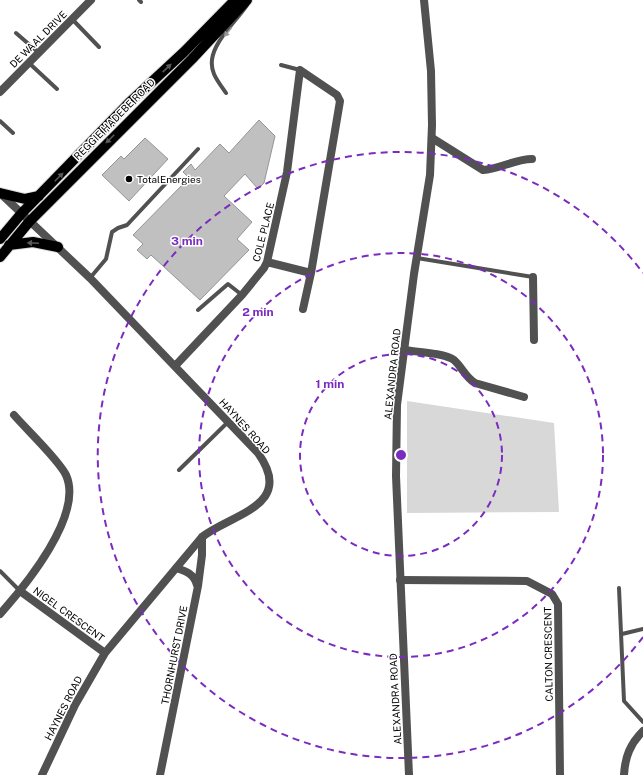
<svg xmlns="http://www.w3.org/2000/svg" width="643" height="775" viewBox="0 0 643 775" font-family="'Public Sans',sans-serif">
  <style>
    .green { fill: #d8d8d8 }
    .building { fill: #c0c0c0; stroke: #959595 }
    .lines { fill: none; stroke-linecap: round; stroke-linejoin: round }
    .primary-casing { stroke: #dbdbdb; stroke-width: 12 }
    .service { stroke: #515151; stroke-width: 4 }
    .minor { stroke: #515151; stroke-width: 8 }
    .tertiary { stroke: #515151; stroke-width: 8 }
    .primary { stroke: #000; stroke-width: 10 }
    .oneway { fill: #979797 }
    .oneway2 { fill: #595959 }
    .ring { fill: none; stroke: #7b2cbf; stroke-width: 2; stroke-dasharray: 7 5 }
    .poi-dot { fill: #000; stroke: #fff; stroke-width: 1.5 }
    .labels { text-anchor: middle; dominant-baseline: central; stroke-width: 3; stroke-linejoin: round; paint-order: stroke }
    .street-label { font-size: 10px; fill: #000; stroke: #fff }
    .poi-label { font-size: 10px; fill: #000; stroke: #fff; text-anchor: start }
    .centre { fill: #7b2cbf; stroke: #fff; stroke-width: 2 }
    .ring-label { font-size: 12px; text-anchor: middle; font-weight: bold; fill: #7b2cbf; stroke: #fff; stroke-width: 3; stroke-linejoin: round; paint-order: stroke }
  </style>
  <rect width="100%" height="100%" fill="#fff"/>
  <path class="green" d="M 407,401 L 554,423 L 559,512 L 407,513 Z"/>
  <path class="building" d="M 259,120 L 275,136 L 264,183 L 258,189 L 245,174 L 224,196 L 252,222 L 237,239 L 249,250 L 200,300 L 151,255 L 147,259 L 137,250 L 143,244 L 133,235 L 189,178 L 183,172 L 191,164 L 195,170 L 220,144 L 229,153 Z
    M 145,138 L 168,159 L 129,201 L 102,175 L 121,156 L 124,159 Z"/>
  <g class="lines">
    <defs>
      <path id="primary" d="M 0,193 L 25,199 L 39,196
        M 0,239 L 21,214 L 129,103 L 184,52 L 235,0
        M 9,245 L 33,242 L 58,247
        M 0,257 L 29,222 L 192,59 L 247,0"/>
    </defs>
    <use href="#primary" class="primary-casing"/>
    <path class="service" d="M 139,0 L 141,2
      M 72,19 L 99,47
      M 16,33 L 39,53
      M 29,63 L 57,89
      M 281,65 L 300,70
      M 226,93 C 222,87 217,81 214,74 C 203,49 235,24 247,5
      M 0,121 L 13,133
      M 417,258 L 533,277
      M 90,278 L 106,259 L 112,232 L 118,228 L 127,225 L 198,149
      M 198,310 L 228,284 L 242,295
      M 179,470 L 228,422
      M 0,571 L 20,591
      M 619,588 L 624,701 L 643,722
      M 622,634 L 643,629"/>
    <path class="minor" d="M 0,92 L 91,0
      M 432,138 L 483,170 C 500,169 515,159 532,159
      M 0,193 L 90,278 L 258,453 C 296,506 231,514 202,537 L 105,653 L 75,705 L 42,775
      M 267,262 L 311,273
      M 533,277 L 534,340
      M 404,350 C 417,352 444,353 454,360 C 462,367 465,377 475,383 L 524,397
      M 175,366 L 242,295 L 264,268 L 267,262 L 287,172 L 300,70 L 337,95 L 340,101 L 311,273 L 303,309
      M 176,568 C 186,571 194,574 197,585
      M 400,580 L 527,581 L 552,594 L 558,604 L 560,775
      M 20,591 L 105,653
      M 0,614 C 25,586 84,515 66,475 C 59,460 27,430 14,415
      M 160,775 L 198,586 L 202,555 L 202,537
      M 624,775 C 625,757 630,744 643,731"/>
    <path class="tertiary" d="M 409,775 L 396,476 L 397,405 L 414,274 L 430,175 L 432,125 L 431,71 L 424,0"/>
    <use href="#primary" class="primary"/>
  </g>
  <defs><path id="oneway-solid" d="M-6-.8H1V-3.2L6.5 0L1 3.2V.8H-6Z"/></defs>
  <use class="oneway" href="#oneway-solid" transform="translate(228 32) rotate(129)"/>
  <g class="oneway2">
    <use href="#oneway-solid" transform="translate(167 68) rotate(-43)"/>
    <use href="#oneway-solid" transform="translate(110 139) rotate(135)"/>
    <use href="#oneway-solid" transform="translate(59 177) rotate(-45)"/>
    <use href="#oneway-solid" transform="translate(33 243) rotate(-177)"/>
  </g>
  <g class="ring">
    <circle cx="401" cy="455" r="101"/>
    <circle cx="401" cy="455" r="202"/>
    <path d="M643 637A303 303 0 1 1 643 273"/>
  </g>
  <circle class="poi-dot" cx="129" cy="179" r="4"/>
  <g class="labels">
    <g class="street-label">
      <text transform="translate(38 39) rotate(-45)">DE WAAL DRIVE</text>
      <text transform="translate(114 119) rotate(-45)">REGGIE HADEBE ROAD</text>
      <text transform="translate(263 232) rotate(-76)">COLE PLACE</text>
      <text transform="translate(392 374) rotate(-84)">ALEXANDRA ROAD</text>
      <text transform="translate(245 426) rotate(48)">HAYNES ROAD</text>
      <text transform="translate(69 614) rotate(36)">NIGEL CRESCENT</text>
      <text transform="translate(548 654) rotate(-91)">CALTON CRESCENT</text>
      <text transform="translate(174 655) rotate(-79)">THORNHURST DRIVE</text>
      <text transform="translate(395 699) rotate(-93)">ALEXANDRA ROAD</text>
      <text transform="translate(63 708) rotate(-63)">HAYNES ROAD</text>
    </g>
    <g class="poi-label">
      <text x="137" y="179">TotalEnergies</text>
    </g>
  </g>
  <circle cx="401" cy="455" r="6" class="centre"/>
  <g class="ring-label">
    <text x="187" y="245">3 min</text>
    <text x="258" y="316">2 min</text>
    <text x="330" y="388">1 min</text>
  </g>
</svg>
